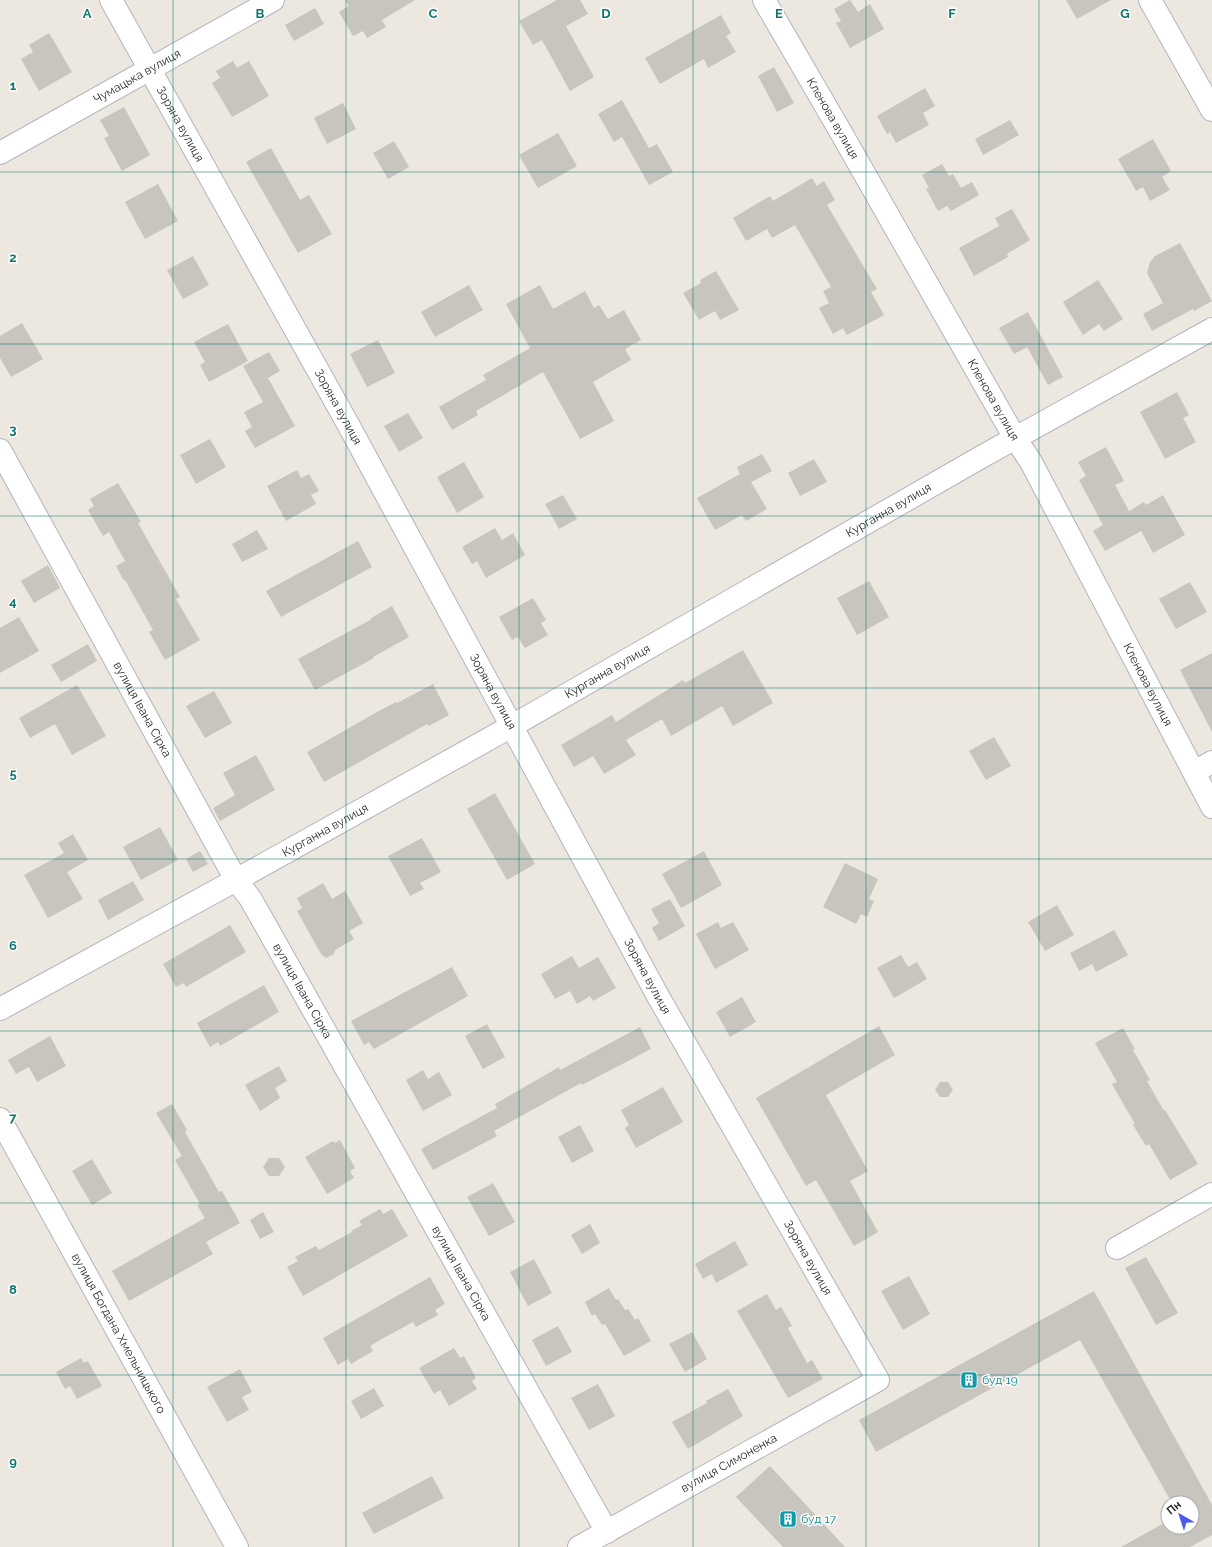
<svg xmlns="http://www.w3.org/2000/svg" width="1212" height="1547" viewBox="0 0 1212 1547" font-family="Raleway,sans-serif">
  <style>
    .building { fill: #c8c4be }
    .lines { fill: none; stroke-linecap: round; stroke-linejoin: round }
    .minor-casing { stroke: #b2b3be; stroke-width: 24 }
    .minor { stroke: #fff; stroke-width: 22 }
    .grid { fill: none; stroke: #0f766e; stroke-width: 1; stroke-opacity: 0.55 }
    .labels { text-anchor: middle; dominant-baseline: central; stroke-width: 3; stroke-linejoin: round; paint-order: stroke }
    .street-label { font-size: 12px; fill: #2b2b2b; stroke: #fff }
    .culture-label { font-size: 12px; fill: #0d838f; stroke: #fff; text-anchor: start }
    .grid-label { font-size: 13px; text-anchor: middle; font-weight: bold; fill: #0f766e; stroke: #fff; stroke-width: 3; stroke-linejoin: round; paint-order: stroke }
  </style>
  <rect width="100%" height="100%" fill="#ece8df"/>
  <path class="building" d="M 345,0 L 415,0 L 382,20 L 386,27 L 367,38 L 363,31 L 353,36 L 339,12 L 349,6 Z
    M 557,0 L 580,0 L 588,14 L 566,26 L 594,77 L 570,91 L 542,40 L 533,45 L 519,21 Z
    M 850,0 L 858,12 L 870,4 L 884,29 L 850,48 L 836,23 L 841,21 L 834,9 Z
    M 1066,0 L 1111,0 L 1077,19 Z
    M 315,8 L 324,24 L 294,41 L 285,25 Z
    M 721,15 L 731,33 L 726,36 L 736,52 L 708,68 L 704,59 L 660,84 L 645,58 Z
    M 49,33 L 72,72 L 39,91 L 21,59 L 33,52 L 29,45 Z
    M 233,61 L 237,68 L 249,61 L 269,96 L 232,117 L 212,83 L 220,78 L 216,71 Z
    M 774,67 L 794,103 L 777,112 L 758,76 Z
    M 925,88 L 935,106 L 923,113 L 929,125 L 896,143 L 890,132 L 887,134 L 877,116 Z
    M 622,100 L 649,148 L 657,144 L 673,172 L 649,185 L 622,137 L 614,142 L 598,114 Z
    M 343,103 L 356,129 L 327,144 L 314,118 Z
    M 124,107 L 150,155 L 122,171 L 104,138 L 109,136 L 100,120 Z
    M 1010,120 L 1019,135 L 983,155 L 975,139 Z
    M 558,133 L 577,166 L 538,188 L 519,155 Z
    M 1153,139 L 1171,171 L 1162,177 L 1170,190 L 1150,201 L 1143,187 L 1136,191 L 1118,159 Z
    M 394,141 L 409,167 L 388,179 L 373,153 Z
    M 271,148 L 300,200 L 309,195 L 332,234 L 298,253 L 246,162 Z
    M 942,164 L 949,176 L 953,174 L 961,188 L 972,182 L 979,195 L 951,211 L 947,206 L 938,211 L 926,189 L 929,188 L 922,175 Z
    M 812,178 L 817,186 L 824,181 L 835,200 L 827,205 L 877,289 L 871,292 L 884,315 L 847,335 L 843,328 L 833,334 L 819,308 L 829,303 L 823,291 L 831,287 L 795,225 L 772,238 L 767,229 L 746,241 L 733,218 L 770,196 L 773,201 Z
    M 158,184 L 178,221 L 145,239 L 125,202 Z
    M 1012,209 L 1030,240 L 1007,254 L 1008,257 L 974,276 L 959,248 L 999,226 L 995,218 Z
    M 1180,243 L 1212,301 L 1194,311 L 1193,309 L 1152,331 L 1143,314 L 1163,303 L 1147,273 L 1150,262 L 1155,256 Z
    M 193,256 L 209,285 L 183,299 L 167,270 Z
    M 716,271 L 739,310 L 720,320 L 715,311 L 699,320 L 683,293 L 701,283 L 700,280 Z
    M 1098,280 L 1123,319 L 1104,331 L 1099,324 L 1083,335 L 1063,302 Z
    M 469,285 L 483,310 L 435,337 L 421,312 Z
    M 540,285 L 553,309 L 585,291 L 594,308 L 599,305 L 608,319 L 624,310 L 641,340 L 625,349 L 631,360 L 593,382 L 614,421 L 580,439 L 543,372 L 476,411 L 478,415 L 452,430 L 439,407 L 486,380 L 483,375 L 530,348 L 506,304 Z
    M 1028,312 L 1063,377 L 1048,385 L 1027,347 L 1014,354 L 999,328 Z
    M 22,323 L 43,359 L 11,377 L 0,358 L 0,336 Z
    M 228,324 L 248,361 L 209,382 L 200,365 L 205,362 L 194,342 Z
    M 378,340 L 395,373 L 367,387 L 350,354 Z
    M 269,352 L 280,371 L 268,378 L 295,426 L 255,448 L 245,431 L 252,427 L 244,412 L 263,402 L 243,366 Z
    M 1177,392 L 1189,415 L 1183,418 L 1196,442 L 1165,459 L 1140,412 Z
    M 408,413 L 423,438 L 399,452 L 384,426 Z
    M 210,439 L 226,467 L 196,484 L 180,455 Z
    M 1106,447 L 1124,481 L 1115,485 L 1129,511 L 1144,502 L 1146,505 L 1163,495 L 1185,535 L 1153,553 L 1141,531 L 1105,551 L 1093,531 L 1103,525 L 1079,480 L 1086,476 L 1078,462 Z
    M 762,454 L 772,471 L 751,482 L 767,509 L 746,521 L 742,515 L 715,530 L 697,498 L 740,474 L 737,467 Z
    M 814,459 L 827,482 L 800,496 L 788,473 Z
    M 464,462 L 484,497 L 457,513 L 437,477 Z
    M 297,470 L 301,478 L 309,474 L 319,491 L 311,495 L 316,504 L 286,521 L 267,486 Z
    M 118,483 L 141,522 L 138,523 L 180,597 L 176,599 L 200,640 L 165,660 L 149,632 L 153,630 L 125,580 L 124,581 L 116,566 L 125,561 L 109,532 L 103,536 L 88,510 L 94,506 L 90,499 Z
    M 563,495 L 577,519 L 559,529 L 545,504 Z
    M 495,528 L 502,540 L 513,533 L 525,555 L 486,578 L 477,561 L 472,564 L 462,547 Z
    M 257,530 L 268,549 L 242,562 L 232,544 Z
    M 358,541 L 372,567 L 281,617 L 266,591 Z
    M 48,565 L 60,588 L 34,603 L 21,581 Z
    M 869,581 L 889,617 L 857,635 L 837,598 Z
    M 1190,582 L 1207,612 L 1176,629 L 1159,599 Z
    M 533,598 L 546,620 L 541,623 L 548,635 L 525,648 L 518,637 L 512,640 L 499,617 Z
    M 392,606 L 409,637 L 373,657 L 374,658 L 315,690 L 298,659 L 372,619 L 371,618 Z
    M 19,617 L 39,651 L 0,673 L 0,628 Z
    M 88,644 L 97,661 L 61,682 L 51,665 Z
    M 743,650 L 773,703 L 733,726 L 722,706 L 671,736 L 662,719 L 626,740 L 636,755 L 604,774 L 593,756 L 574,767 L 561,745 L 612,715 L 616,722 L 683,680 L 685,683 Z
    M 1212,653 L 1212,732 L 1180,670 Z
    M 433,684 L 449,715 L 429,726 L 427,724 L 324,782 L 307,752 L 377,712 L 396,702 L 397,703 Z
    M 77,685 L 106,736 L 72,755 L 55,724 L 30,738 L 19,718 Z
    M 214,691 L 232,723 L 205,738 L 186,706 Z
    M 994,737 L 1011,766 L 986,780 L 969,751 Z
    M 256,755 L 275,790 L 220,821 L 213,808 L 235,795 L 223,773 Z
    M 495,793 L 535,864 L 507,880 L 467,809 Z
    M 160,827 L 178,860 L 141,880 L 123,847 Z
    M 73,834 L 88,860 L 67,872 L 83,899 L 48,918 L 24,875 L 64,853 L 58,843 Z
    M 422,838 L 441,872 L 420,883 L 424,889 L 410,896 L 388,856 Z
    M 200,851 L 208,864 L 193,872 L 186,859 Z
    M 704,851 L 722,885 L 681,908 L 662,874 Z
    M 845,863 L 878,879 L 869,899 L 874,901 L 867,917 L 861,914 L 856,924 L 823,907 Z
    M 133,881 L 144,900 L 108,920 L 98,900 Z
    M 323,883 L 332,899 L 345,891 L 363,923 L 349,931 L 354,939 L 335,950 L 334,954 L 326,958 L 321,954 L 297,911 L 302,908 L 297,898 Z
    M 670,899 L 685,926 L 659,941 L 652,928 L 659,923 L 651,909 Z
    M 1057,905 L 1074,935 L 1045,951 L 1028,922 Z
    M 718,922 L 721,928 L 733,922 L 749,950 L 715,969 L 696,934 Z
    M 230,925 L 246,952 L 186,987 L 184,983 L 176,987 L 163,964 Z
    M 1114,930 L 1128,955 L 1096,972 L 1092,964 L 1079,971 L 1070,953 Z
    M 901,955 L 908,967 L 917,962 L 927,979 L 894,998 L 877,968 Z
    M 572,956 L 579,968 L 598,957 L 616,988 L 593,1001 L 590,996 L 577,1004 L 570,991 L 555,999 L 541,974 Z
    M 452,967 L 468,996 L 374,1049 L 369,1042 L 364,1045 L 351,1021 Z
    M 264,985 L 279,1012 L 220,1046 L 218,1042 L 210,1047 L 197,1023 Z
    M 742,997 L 756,1022 L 730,1037 L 716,1012 Z
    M 487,1024 L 505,1057 L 483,1069 L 465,1036 Z
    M 879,1026 L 895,1055 L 826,1095 L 868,1171 L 850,1181 L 878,1232 L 854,1246 L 816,1180 L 806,1186 L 756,1098 Z
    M 640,1027 L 651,1049 L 582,1085 L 581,1083 L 494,1131 L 497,1136 L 433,1170 L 421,1149 L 497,1108 L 495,1104 L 533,1082 L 559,1067 L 560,1070 Z
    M 1123,1028 L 1135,1049 L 1133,1050 L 1150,1080 L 1147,1081 L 1164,1111 L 1165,1110 L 1198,1164 L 1170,1180 L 1149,1144 L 1146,1146 L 1133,1125 L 1135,1124 L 1112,1084 L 1117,1082 L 1095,1043 Z
    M 50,1036 L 66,1066 L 37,1082 L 29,1067 L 16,1074 L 8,1060 Z
    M 279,1066 L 287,1081 L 275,1088 L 280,1098 L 260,1111 L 245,1085 Z
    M 423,1070 L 428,1079 L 439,1072 L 452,1095 L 423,1111 L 406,1080 Z
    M 940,1082 L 948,1082 L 953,1090 L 948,1097 L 940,1097 L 935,1090 Z
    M 663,1087 L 683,1122 L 636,1148 L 625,1128 L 629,1125 L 621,1110 Z
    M 172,1104 L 187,1130 L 185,1132 L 219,1192 L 222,1191 L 240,1223 L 206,1242 L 213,1254 L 129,1301 L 112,1271 L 205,1218 L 197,1205 L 200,1204 L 175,1160 L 182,1156 L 156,1113 Z
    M 580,1125 L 594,1151 L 572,1163 L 558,1137 Z
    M 340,1140 L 355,1168 L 350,1171 L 354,1178 L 327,1194 L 305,1157 L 333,1141 L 335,1143 Z
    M 269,1158 L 279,1158 L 285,1167 L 279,1176 L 269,1176 L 263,1167 Z
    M 92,1159 L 112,1193 L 92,1205 L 72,1171 Z
    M 493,1183 L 515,1222 L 489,1236 L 467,1197 Z
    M 380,1209 L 383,1214 L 392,1209 L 408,1236 L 303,1296 L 287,1267 L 298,1261 L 295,1257 L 316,1246 L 319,1250 L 352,1232 L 351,1231 L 362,1225 L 359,1221 Z
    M 263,1212 L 274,1232 L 260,1239 L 250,1220 Z
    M 590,1224 L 600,1243 L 582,1254 L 571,1235 Z
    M 735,1241 L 748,1265 L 716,1283 L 712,1274 L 703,1279 L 695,1264 Z
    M 1146,1257 L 1178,1313 L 1156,1325 L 1125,1268 Z
    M 534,1259 L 552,1293 L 528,1306 L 510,1272 Z
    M 909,1276 L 930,1314 L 903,1330 L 881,1291 Z
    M 430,1277 L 445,1304 L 435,1310 L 438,1315 L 416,1327 L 413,1322 L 380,1340 L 370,1346 L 373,1351 L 351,1364 L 348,1359 L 338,1365 L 323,1338 Z
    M 609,1288 L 616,1300 L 618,1299 L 625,1310 L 628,1309 L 635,1320 L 638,1318 L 651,1341 L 624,1356 L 605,1324 L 602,1325 L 595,1314 L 592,1316 L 585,1302 Z
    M 1094,1291 L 1212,1505 L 1212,1535 L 1190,1547 L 1121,1547 L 1168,1521 L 1168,1527 L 1192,1527 L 1192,1503 L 1172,1503 L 1080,1340 L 876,1452 L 859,1420 Z
    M 767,1294 L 776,1310 L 781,1307 L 792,1326 L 788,1328 L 807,1363 L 812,1360 L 823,1379 L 788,1398 L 737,1311 Z
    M 558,1326 L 572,1352 L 546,1366 L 532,1340 Z
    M 692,1332 L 707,1359 L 685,1372 L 669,1344 Z
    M 454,1348 L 460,1358 L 464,1356 L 476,1378 L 472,1381 L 477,1389 L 449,1406 L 440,1390 L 434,1394 L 419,1368 Z
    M 81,1358 L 84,1363 L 88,1361 L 102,1386 L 77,1399 L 70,1386 L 65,1389 L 56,1372 Z
    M 240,1369 L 252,1392 L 242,1397 L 249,1410 L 227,1422 L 207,1387 Z
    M 598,1384 L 615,1416 L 589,1430 L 571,1398 Z
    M 374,1388 L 384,1406 L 361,1419 L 351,1401 Z
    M 728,1389 L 743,1416 L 688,1449 L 672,1422 L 707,1403 L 706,1401 Z
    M 770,1466 L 845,1547 L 783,1547 L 736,1497 Z
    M 432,1476 L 444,1498 L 374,1534 L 362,1513 Z"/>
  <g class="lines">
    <defs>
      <g id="minor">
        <path id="s1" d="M 111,0 L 349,426 L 659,998 L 878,1380 L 579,1547"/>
        <path id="s2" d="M 764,0 L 839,129 L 1015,438 L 1031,462 L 1212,807"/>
        <path d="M 1150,0 L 1212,110"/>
        <path id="s3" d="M 0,153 L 273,0"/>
        <path id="s4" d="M 0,450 L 236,880 L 250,898 L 262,919 L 607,1532"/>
        <path d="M 1194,772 L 1212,762"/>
        <path id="s5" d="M 0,1009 L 236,880 L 512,726 L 983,456 L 1212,329"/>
        <path id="s6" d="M 0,1119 L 237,1547"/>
        <path d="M 1117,1248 L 1212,1194"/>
      </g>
    </defs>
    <use href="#minor" class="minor-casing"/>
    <use href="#minor" class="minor"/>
  </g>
  <path class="grid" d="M 173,0 L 173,1547M 346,0 L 346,1547M 519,0 L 519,1547M 693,0 L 693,1547M 866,0 L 866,1547M 1039,0 L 1039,1547M 0,172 L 1212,172M 0,344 L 1212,344M 0,516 L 1212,516M 0,688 L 1212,688M 0,859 L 1212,859M 0,1031 L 1212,1031M 0,1203 L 1212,1203M 0,1375 L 1212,1375"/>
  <defs>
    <symbol id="building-square" viewBox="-11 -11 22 22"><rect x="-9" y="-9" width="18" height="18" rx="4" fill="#0f9aa8" stroke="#fff"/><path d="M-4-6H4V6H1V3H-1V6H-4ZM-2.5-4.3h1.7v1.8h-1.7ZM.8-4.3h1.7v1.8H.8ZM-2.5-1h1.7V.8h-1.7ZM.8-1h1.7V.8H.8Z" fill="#fff"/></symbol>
  </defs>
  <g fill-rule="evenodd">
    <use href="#building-square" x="959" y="1370" width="20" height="20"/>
    <use href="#building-square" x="778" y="1509" width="20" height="20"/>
  </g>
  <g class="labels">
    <g class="street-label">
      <text stroke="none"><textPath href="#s3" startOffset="157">Чумацька вулиця</textPath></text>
      <text stroke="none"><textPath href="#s2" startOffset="137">Кленова вулиця</textPath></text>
      <text stroke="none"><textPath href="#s1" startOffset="142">Зоряна вулиця</textPath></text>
      <text stroke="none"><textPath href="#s2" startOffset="461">Кленова вулиця</textPath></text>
      <text stroke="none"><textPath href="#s1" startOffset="466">Зоряна вулиця</textPath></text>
      <text stroke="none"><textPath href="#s5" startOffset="1019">Курганна вулиця</textPath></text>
      <text stroke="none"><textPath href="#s5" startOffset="695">Курганна вулиця</textPath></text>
      <text stroke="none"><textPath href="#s2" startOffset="785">Кленова вулиця</textPath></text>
      <text stroke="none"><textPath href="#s1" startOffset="790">Зоряна вулиця</textPath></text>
      <text stroke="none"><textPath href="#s4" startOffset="296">вулиця Івана Сірка</textPath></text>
      <text stroke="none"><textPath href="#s5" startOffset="371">Курганна вулиця</textPath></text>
      <text stroke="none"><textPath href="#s1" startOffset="1114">Зоряна вулиця</textPath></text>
      <text stroke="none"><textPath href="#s4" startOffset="620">вулиця Івана Сірка</textPath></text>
      <text stroke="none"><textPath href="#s1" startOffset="1438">Зоряна вулиця</textPath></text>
      <text stroke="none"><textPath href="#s4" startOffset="944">вулиця Івана Сірка</textPath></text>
      <text stroke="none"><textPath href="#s6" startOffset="245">вулиця Богдана Хмельницького</textPath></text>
      <text transform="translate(729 1463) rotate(-29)">вулиця Симоненка</text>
    </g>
    <g class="culture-label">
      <text x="982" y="1380">буд 19</text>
      <text x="801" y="1519">буд 17</text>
    </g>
  </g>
  <g class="grid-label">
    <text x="87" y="18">A</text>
    <text x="260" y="18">B</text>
    <text x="433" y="18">C</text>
    <text x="606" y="18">D</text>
    <text x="779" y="18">E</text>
    <text x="952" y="18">F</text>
    <text x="1125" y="18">G</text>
    <text x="13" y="90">1</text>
    <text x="13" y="262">2</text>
    <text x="13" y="434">3</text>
    <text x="13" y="606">4</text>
    <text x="13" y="778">5</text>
    <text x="13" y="950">6</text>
    <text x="13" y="1122">7</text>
    <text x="13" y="1294">8</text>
    <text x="13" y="1466">9</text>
  </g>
  <g transform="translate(1180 1515) rotate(321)"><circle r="19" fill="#ffffff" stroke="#aaaaaa"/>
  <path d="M0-3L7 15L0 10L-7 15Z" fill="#4a59ee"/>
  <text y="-6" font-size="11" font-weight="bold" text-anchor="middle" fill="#2b2b2b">Пн</text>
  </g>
</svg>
